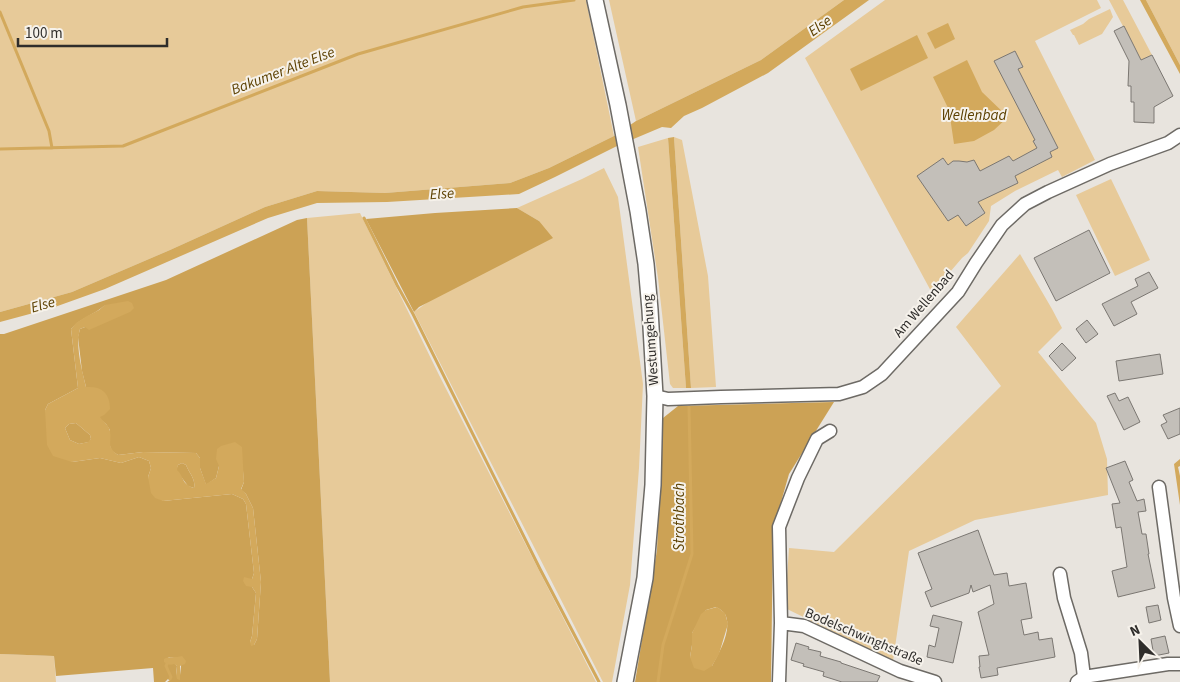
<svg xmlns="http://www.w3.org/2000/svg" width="1180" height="682" viewBox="0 0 1180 682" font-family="'Source Sans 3',sans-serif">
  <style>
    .green { fill: #e7ca99 }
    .forest { fill: #cca255; fill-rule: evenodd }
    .water { fill: #d3a95c; fill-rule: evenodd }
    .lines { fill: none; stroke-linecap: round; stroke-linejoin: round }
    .stream { stroke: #d3a95c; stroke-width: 3 }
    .building { fill: #c3bfb9; stroke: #7b7772 }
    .minor-casing { stroke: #6d6a65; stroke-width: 15 }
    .major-casing { stroke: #6d6a65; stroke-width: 18 }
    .minor { stroke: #fff; stroke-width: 12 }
    .major { stroke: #fff; stroke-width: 15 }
    .labels { text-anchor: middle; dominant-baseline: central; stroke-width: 4; stroke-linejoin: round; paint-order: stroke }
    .street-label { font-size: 14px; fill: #2f2d2b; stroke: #f6f2eb }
    .water-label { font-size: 15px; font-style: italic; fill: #5c4000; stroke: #f6f2eb }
  </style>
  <rect width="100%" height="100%" fill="#e8e4de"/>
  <path class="green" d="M 0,0 L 586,0 L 614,136 L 549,168 L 510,183 L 385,193 L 317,191 L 265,207 L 170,250 L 72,292 L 0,312 Z
    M 609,0 L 844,0 L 761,60 L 636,121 Z
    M 885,0 L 1097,0 L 1101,8 L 1035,41 L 1095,160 L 1062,177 L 1058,170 L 1015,191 L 991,206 L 989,221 L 968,253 L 962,258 L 932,293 L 805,58 Z
    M 1109,0 L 1123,0 L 1152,55 L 1141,60 Z
    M 1146,0 L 1180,0 L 1180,65 Z
    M 1110,9 L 1113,17 L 1102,34 L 1079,45 L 1074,35 L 1073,35 L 1070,30 L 1083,24 L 1089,19 Z
    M 674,137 L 682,140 L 708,276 L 716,387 L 691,388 Z
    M 668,138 L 686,388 L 673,388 L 670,384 L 658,278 L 638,147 Z
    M 604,168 L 618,197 L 643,384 L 639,468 L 630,585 L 612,682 L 603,682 L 414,312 L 539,221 L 517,208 L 582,179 Z
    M 1111,179 L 1150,260 L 1115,276 L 1076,195 Z
    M 360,213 L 439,375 L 596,682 L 330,682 L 307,218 Z
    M 1020,254 L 1052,309 L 1062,328 L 1038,352 L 1096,423 L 1107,459 L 1108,495 L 975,520 L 909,551 L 893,661 L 785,608 L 789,548 L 834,552 L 1001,386 L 956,327 Z
    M 0,654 L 54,656 L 56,682 L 0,682 Z"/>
  <path class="forest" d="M 517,208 L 539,221 L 553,238 L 419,307 L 414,312 L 366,219 L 435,213 Z
    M 307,218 L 330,682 L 167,682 L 170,680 L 168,679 L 165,682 L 154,682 L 153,668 L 56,676 L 54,656 L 0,654 L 0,334 L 4,334 L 166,280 L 297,220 ZM 105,305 L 85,327 L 80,329 L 78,337 L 82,371 L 86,387 L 100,419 L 106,424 L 110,430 L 110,446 L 112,451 L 118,455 L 143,452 L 196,453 L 200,458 L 200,468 L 206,485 L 216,478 L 219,466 L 243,471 L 244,482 L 241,490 L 246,494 L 253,508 L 261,582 L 257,639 L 254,645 L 250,642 L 252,636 L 256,593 L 252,587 L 252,579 L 254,573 L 246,504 L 243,499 L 232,494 L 163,501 L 148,477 L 151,468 L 149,461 L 139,457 L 121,463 L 100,458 L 72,462 L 45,410 L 48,404 L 78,388 L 71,329 C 80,318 94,315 105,305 ZM 168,657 L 176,658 L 182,657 L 180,675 L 176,675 L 177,666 Z
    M 834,402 L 789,474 L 773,530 L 771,682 L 635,682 L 657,550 L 663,418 L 678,406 ZM 716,607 C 720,609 723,611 725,614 C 733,629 719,653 712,666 L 690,657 L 692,645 L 692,633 L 706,610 Z
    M 76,423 L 90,435 L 91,439 L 89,442 L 79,444 L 70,440 L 65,428 L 69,424 Z
    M 182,463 L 186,465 C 189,473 196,479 194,488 L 188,486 L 176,470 L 178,465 Z"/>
  <path class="water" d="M 844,0 L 869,0 L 768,73 L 702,108 L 684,116 L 671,128 L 662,127 L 617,146 L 555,177 L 519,194 L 387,202 L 317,203 L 268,218 L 105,289 L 52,308 L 0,322 L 0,312 L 72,292 L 170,250 L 265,207 L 317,191 L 385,193 L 510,183 L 549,168 L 614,136 L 636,121 L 761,60 Z
    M 1140,0 L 1146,0 L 1180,65 L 1180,74 Z
    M 948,23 L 955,39 L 935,49 L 927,33 Z
    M 917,35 L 928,58 L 861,91 L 850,69 Z
    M 967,60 L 982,92 L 1008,117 L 994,130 L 974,141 L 954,144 L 949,110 L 933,77 Z
    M 674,137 L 691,388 L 686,388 L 668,138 Z
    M 128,301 L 132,303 L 134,308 L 130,312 L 89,330 L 85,327 L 80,329 C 75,346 82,370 86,387 C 102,386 110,393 110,409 L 104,415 L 100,417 C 103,422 109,425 110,431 C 112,443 106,446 118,455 L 143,452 L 196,453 L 200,458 L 200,468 L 206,484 L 216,478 L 219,466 L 216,459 L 217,449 L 221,446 L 235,442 L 242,447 L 244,482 L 241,489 L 246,494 L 253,508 L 261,582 L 257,639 L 254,645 L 251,646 L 250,642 L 252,636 L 256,593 L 252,587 L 246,586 L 243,581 L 244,577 L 252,579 L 254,573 L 246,504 L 243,499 L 232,494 L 163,501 L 155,498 L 151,493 L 148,477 L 151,468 L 149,461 L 139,457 L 121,463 L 100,458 L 72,462 L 53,456 L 47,445 L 45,410 L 48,404 L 78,388 L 71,329 L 76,323 L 87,316 L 99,310 L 105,305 ZM 76,423 L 90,435 L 91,439 L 88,442 L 79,444 L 70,440 L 65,428 L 69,424 ZM 182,463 L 186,465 C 189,473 196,479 194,488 C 181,484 184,476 177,470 L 178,465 Z
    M 1180,459 L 1180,466 L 1178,467 L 1180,476 L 1180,505 L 1174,464 Z
    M 717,607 L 725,613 L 728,624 L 719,654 L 712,666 L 704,671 L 694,668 L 690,657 L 692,645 L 692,633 L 701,614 L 706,610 Z
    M 182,656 L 186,661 L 185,664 L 180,666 L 180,680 L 177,679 L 176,675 L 177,666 L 174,664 C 170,665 168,665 164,662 L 164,659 C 169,656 176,658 182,656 Z"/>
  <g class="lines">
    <path class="stream" d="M 0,12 L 49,131 L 52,148
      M 0,149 L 123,146 L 358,54 L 523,7 L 574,0
      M 364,218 L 397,285 L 413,314 L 540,569 L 599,682
      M 167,664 L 166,666 L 171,677 L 170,679
      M 658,682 L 663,645 L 692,554 L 689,407"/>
  </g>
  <path class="building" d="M 1124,26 L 1141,60 L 1152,55 L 1173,96 L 1154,107 L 1154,123 L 1134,122 L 1134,102 L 1131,102 L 1131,86 L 1128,86 L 1129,61 L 1114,31 Z
    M 1015,51 L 1023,67 L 1018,69 L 1058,148 L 1050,152 L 1052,157 L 1015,176 L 1018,183 L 978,202 L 985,213 L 966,226 L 958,215 L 948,221 L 917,176 L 943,158 L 948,165 L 953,161 L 959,161 L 967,162 L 974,160 L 980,171 L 1009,156 L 1013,161 L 1037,148 L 1033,141 L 1035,140 L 994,61 Z
    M 1089,230 L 1110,273 L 1056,301 L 1034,258 Z
    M 1149,272 L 1158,288 L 1131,302 L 1137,314 L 1114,326 L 1102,304 L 1138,286 L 1135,279 Z
    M 1087,320 L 1098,334 L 1086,343 L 1076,329 Z
    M 1062,343 L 1076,358 L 1062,371 L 1049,356 Z
    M 1160,354 L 1163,374 L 1119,381 L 1116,361 Z
    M 1115,393 L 1119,401 L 1128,397 L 1140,422 L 1124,430 L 1107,396 Z
    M 1180,408 L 1180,434 L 1168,439 L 1161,425 L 1167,422 L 1163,415 Z
    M 1125,461 L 1133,480 L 1129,482 L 1137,501 L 1144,499 L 1146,511 L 1138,512 L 1142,534 L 1146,534 L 1149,554 L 1148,554 L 1155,588 L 1118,597 L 1112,571 L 1127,567 L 1121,527 L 1116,528 L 1112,504 L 1120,503 L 1106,468 Z
    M 978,530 L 994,575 L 1007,573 L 1009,586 L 1026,583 L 1032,618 L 1021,620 L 1024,635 L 1038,632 L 1039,640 L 1052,638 L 1055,657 L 997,668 L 998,675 L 981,678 L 979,667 L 980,667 L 979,656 L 989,655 L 978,612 L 994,604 L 990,585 L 973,592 L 971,585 L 969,593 L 931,607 L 925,592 L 932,589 L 918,553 Z
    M 1158,605 L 1161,620 L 1149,623 L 1146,607 Z
    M 933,615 L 962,622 L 953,663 L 927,657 L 929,645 L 935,647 L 939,628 L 930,626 Z
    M 1165,636 L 1169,653 L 1154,656 L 1151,639 Z
    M 796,643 L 809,647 L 808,649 L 821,652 L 820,656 L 841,662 L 841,663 L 880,676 L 877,682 L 842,682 L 823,676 L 824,672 L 803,666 L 804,664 L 791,660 Z"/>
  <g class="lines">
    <defs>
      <path id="minor" d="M 655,396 L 668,399 L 721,397 L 839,394 L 863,387 L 882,374 L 958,292 L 976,263 L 1002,225 L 1025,204 L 1048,192 L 1110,164 L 1168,143 L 1180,135
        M 1159,487 L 1174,598 L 1180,626
        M 1060,574 L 1064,598 L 1081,653 L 1084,677
        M 781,623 L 804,626 L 900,671 L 935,682
        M 779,682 L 781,623 L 779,527 L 798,478 L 817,439 L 830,431
        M 1077,682 L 1084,677 L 1168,664 L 1180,664"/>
      <path id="major" d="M 595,0 L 618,105 L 638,211 L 646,264 L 650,310 L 655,396 L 653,485 L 645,578 L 625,682"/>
    </defs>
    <use href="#minor" class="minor-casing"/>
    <use href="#major" class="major-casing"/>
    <use href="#minor" class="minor"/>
    <use href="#major" class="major"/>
  </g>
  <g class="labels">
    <g class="street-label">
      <text transform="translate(924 304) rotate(-49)">Am Wellenbad</text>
      <text transform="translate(651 340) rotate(-94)">Westumgehung</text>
      <text transform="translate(864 637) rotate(23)">Bodelschwinghstraße</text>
    </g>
    <g class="water-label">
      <text transform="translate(820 26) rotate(-36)">Else</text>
      <text transform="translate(283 71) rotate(-21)">Bakumer Alte Else</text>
      <text x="974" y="115">Wellenbad</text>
      <text transform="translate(442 194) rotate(-4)">Else</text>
      <text transform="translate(43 305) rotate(-16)">Else</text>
      <text transform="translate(679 517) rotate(-90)">Strothbach</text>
    </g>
  </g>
  <g transform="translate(1140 642) rotate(336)" stroke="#f6f2eb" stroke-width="4" paint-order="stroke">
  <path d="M0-4L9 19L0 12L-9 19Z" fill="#2f2d2b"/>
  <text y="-8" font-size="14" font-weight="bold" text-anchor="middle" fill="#2f2d2b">N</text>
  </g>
  <path d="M18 38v8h149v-8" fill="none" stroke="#2f2d2b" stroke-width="2.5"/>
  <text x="25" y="38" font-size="15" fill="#2f2d2b" stroke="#f6f2eb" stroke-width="4" paint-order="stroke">100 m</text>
</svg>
